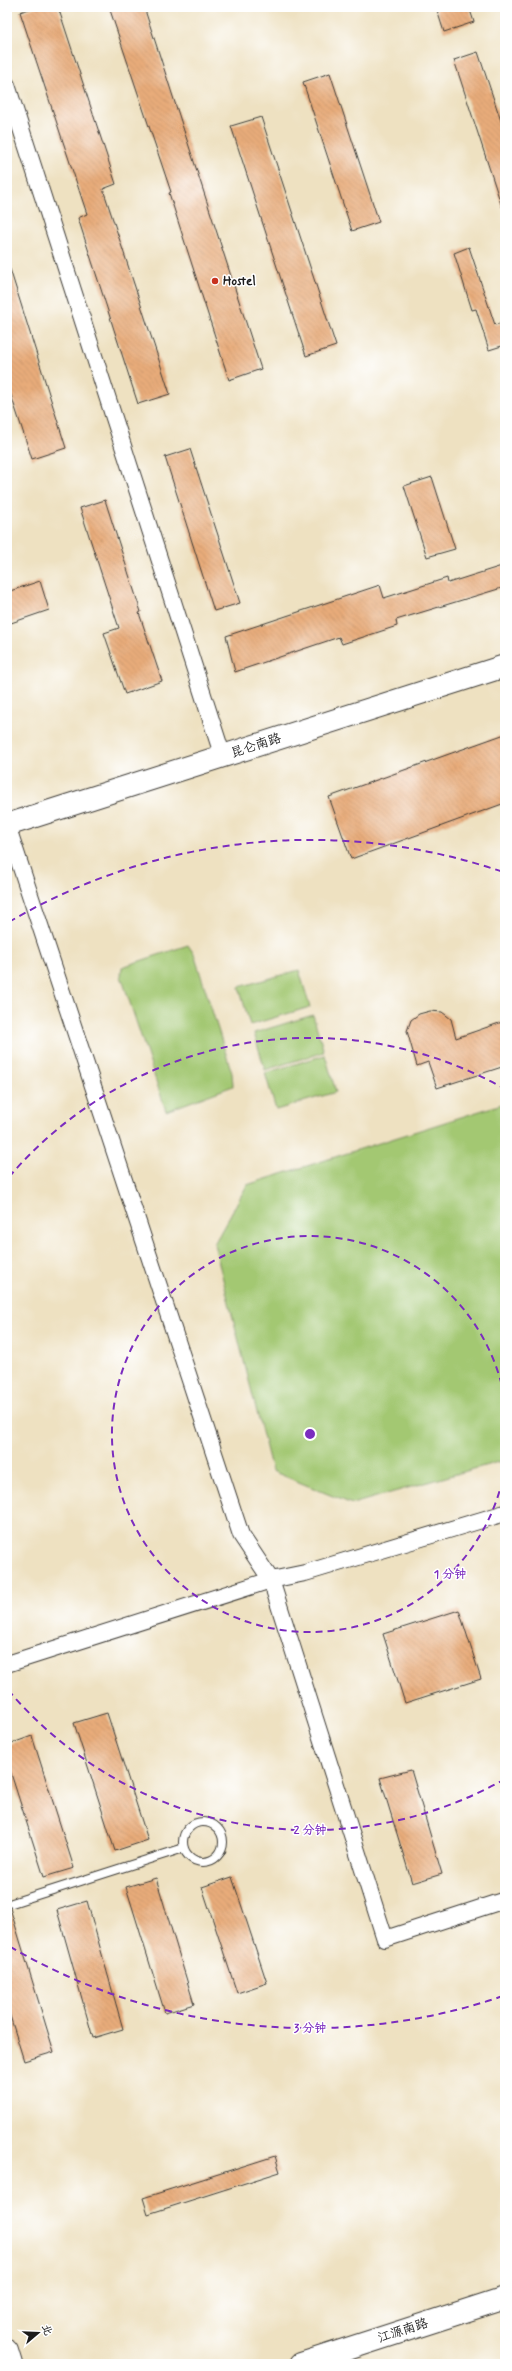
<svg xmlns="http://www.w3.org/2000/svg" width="512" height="2371" viewBox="0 0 512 2371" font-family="Mynerve,'LXGW WenKai TC',sans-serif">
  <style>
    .pitch { fill: #a3c872; stroke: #607247 }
    .building { fill: url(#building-back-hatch) }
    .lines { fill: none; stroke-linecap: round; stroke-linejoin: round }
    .lane-casing { stroke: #3c3a35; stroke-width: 10 }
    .street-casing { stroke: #3c3a35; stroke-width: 18 }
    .secondary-casing { stroke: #3c3a35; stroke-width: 24 }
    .lane { stroke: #fff; stroke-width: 8 }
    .street { stroke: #fff; stroke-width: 16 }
    .secondary { stroke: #fff; stroke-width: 22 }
    .ring { fill: none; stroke: #7b2cbf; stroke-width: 2; stroke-dasharray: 7 5 }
    .poi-dot { fill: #c8321e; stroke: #fff; stroke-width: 1.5 }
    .labels { text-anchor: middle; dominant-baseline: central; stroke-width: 3; stroke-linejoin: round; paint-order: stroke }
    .poi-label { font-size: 13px; font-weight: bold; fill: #1c1c1c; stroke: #fff; text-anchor: start }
    .street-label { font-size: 13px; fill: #1c1c1c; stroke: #fff }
    .centre { fill: #7b2cbf; stroke: #fff; stroke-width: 2 }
    .ring-label { font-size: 12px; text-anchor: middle; font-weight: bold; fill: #7b2cbf; stroke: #fff; stroke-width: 3; stroke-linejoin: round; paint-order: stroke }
  </style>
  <defs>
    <pattern id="building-back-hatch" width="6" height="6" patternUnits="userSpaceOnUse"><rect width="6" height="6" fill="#e8ac7a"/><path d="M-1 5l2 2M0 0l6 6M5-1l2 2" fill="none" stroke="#c69369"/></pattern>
  </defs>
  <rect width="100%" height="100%" fill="#fff"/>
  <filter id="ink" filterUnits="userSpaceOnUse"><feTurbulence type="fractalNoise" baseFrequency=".025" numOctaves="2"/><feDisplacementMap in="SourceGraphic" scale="8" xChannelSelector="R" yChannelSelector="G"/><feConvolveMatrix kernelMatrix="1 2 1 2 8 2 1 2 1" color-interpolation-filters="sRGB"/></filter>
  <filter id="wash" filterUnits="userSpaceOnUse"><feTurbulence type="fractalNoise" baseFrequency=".012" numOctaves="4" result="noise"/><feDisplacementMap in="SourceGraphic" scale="16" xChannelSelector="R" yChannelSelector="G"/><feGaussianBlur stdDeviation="0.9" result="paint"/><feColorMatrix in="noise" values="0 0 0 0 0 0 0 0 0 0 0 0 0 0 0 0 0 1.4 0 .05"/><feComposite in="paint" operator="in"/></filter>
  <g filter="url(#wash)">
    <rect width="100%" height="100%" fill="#eee1c1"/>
    <path class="pitch" d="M 188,945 L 194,954 L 232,1073 L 233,1086 L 166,1111 L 121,976 L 122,967 Z
      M 299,970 L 310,1007 L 250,1025 L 239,987 Z
      M 313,1015 L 324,1052 L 265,1070 L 254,1033 Z
      M 325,1055 L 336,1092 L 276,1110 L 265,1073 Z
      M 505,1103 L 505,1460 L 352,1504 L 272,1471 L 214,1244 L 247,1185 Z"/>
    <g id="blocks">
      <path class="building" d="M 35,7 L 58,7 L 116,184 L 103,189 L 170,394 L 138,404 L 78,218 L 87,214 L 20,12 Z
        M 109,7 L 144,7 L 261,369 L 229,380 L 169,193 L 171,192 Z
        M 436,7 L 469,7 L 474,22 L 444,32 Z
        M 478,52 L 505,133 L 505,207 L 502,207 L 454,60 Z
        M 330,73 L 379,222 L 352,231 L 303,82 Z
        M 261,117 L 336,346 L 306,356 L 231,126 Z
        M 469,247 L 495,325 L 505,322 L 505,345 L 489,350 L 476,309 L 472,310 L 454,253 Z
        M 10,269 L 66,448 L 32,459 L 7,383 L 7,270 Z
        M 190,449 L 240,603 L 214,611 L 165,457 Z
        M 432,477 L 455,549 L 427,557 L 404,486 Z
        M 105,500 L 141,612 L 139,613 L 162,681 L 125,694 L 104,633 L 119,628 L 80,508 Z
        M 505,565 L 505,587 L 396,620 L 397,626 L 342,644 L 339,637 L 235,672 L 226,636 L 380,585 L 384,598 L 447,578 L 448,583 Z
        M 40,581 L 49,610 L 11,623 L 7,611 L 7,592 Z
        M 505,734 L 505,803 L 351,859 L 329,797 Z
        M 430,1011 L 442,1012 L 451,1019 L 456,1038 L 505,1021 L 505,1066 L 437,1088 L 428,1062 L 417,1066 L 407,1031 L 411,1020 L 419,1014 Z
        M 459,1610 L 481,1679 L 405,1703 L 383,1634 Z
        M 107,1713 L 148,1840 L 115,1851 L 74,1723 Z
        M 32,1736 L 74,1868 L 44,1877 L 7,1761 L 7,1745 Z
        M 411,1770 L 442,1874 L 412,1883 L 380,1778 Z
        M 232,1877 L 267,1983 L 237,1993 L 202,1887 Z
        M 156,1878 L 194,2004 L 165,2013 L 126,1887 Z
        M 87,1901 L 123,2029 L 93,2038 L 57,1910 Z
        M 7,1908 L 10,1908 L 54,2052 L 24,2061 L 7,2006 Z
        M 275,2156 L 280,2172 L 148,2214 L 143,2198 Z"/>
    </g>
  </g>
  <g filter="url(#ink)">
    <use href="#blocks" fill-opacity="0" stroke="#3c3a35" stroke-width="1"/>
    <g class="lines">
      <defs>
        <path id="lane" d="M183 1842a20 20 0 1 1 40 0a20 20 0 1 1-40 0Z
          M 12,1903 L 184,1848"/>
        <path id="street" d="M 7,85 L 223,757
          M 7,825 L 241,1535 L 271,1580 L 385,1939 L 505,1900
          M 7,1664 L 271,1580 L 305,1573 L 505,1513"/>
        <path id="secondary" d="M 7,825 L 505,666
          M 7,2351 L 11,2364
          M 301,2364 L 505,2298"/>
      </defs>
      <use href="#lane" class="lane-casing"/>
      <use href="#street" class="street-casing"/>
      <use href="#secondary" class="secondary-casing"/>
      <use href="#lane" class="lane"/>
      <use href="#street" class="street"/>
      <use href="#secondary" class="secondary"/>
    </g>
  </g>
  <g class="ring">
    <path d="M505 1468A198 198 0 1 1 505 1400"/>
    <path d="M505 1779A396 396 0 0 1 9 1691M9 1177A396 396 0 0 1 505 1089"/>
    <path d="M503 1996A594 594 0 0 1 9 1946M9 922A594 594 0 0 1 503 872"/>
  </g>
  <circle class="poi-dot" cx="215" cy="281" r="4"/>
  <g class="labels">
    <g class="poi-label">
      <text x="223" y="281">Hostel</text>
    </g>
    <g class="street-label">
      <text transform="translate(256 746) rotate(-18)">昆仑南路</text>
      <text transform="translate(403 2331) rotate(-18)">江源南路</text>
    </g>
  </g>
  <circle cx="310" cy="1434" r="6" class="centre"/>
  <g class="ring-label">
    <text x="450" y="1578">1 分钟</text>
    <text x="310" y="1834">2 分钟</text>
    <text x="310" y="2032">3 分钟</text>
  </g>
  <rect width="512" height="2371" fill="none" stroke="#fff" stroke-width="24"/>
  <g transform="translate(38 2333) rotate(71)" stroke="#ffffff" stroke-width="3" paint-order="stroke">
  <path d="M0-3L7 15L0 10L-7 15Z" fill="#1c1c1c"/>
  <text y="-6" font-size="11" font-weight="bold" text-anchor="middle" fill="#1c1c1c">北</text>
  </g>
</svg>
